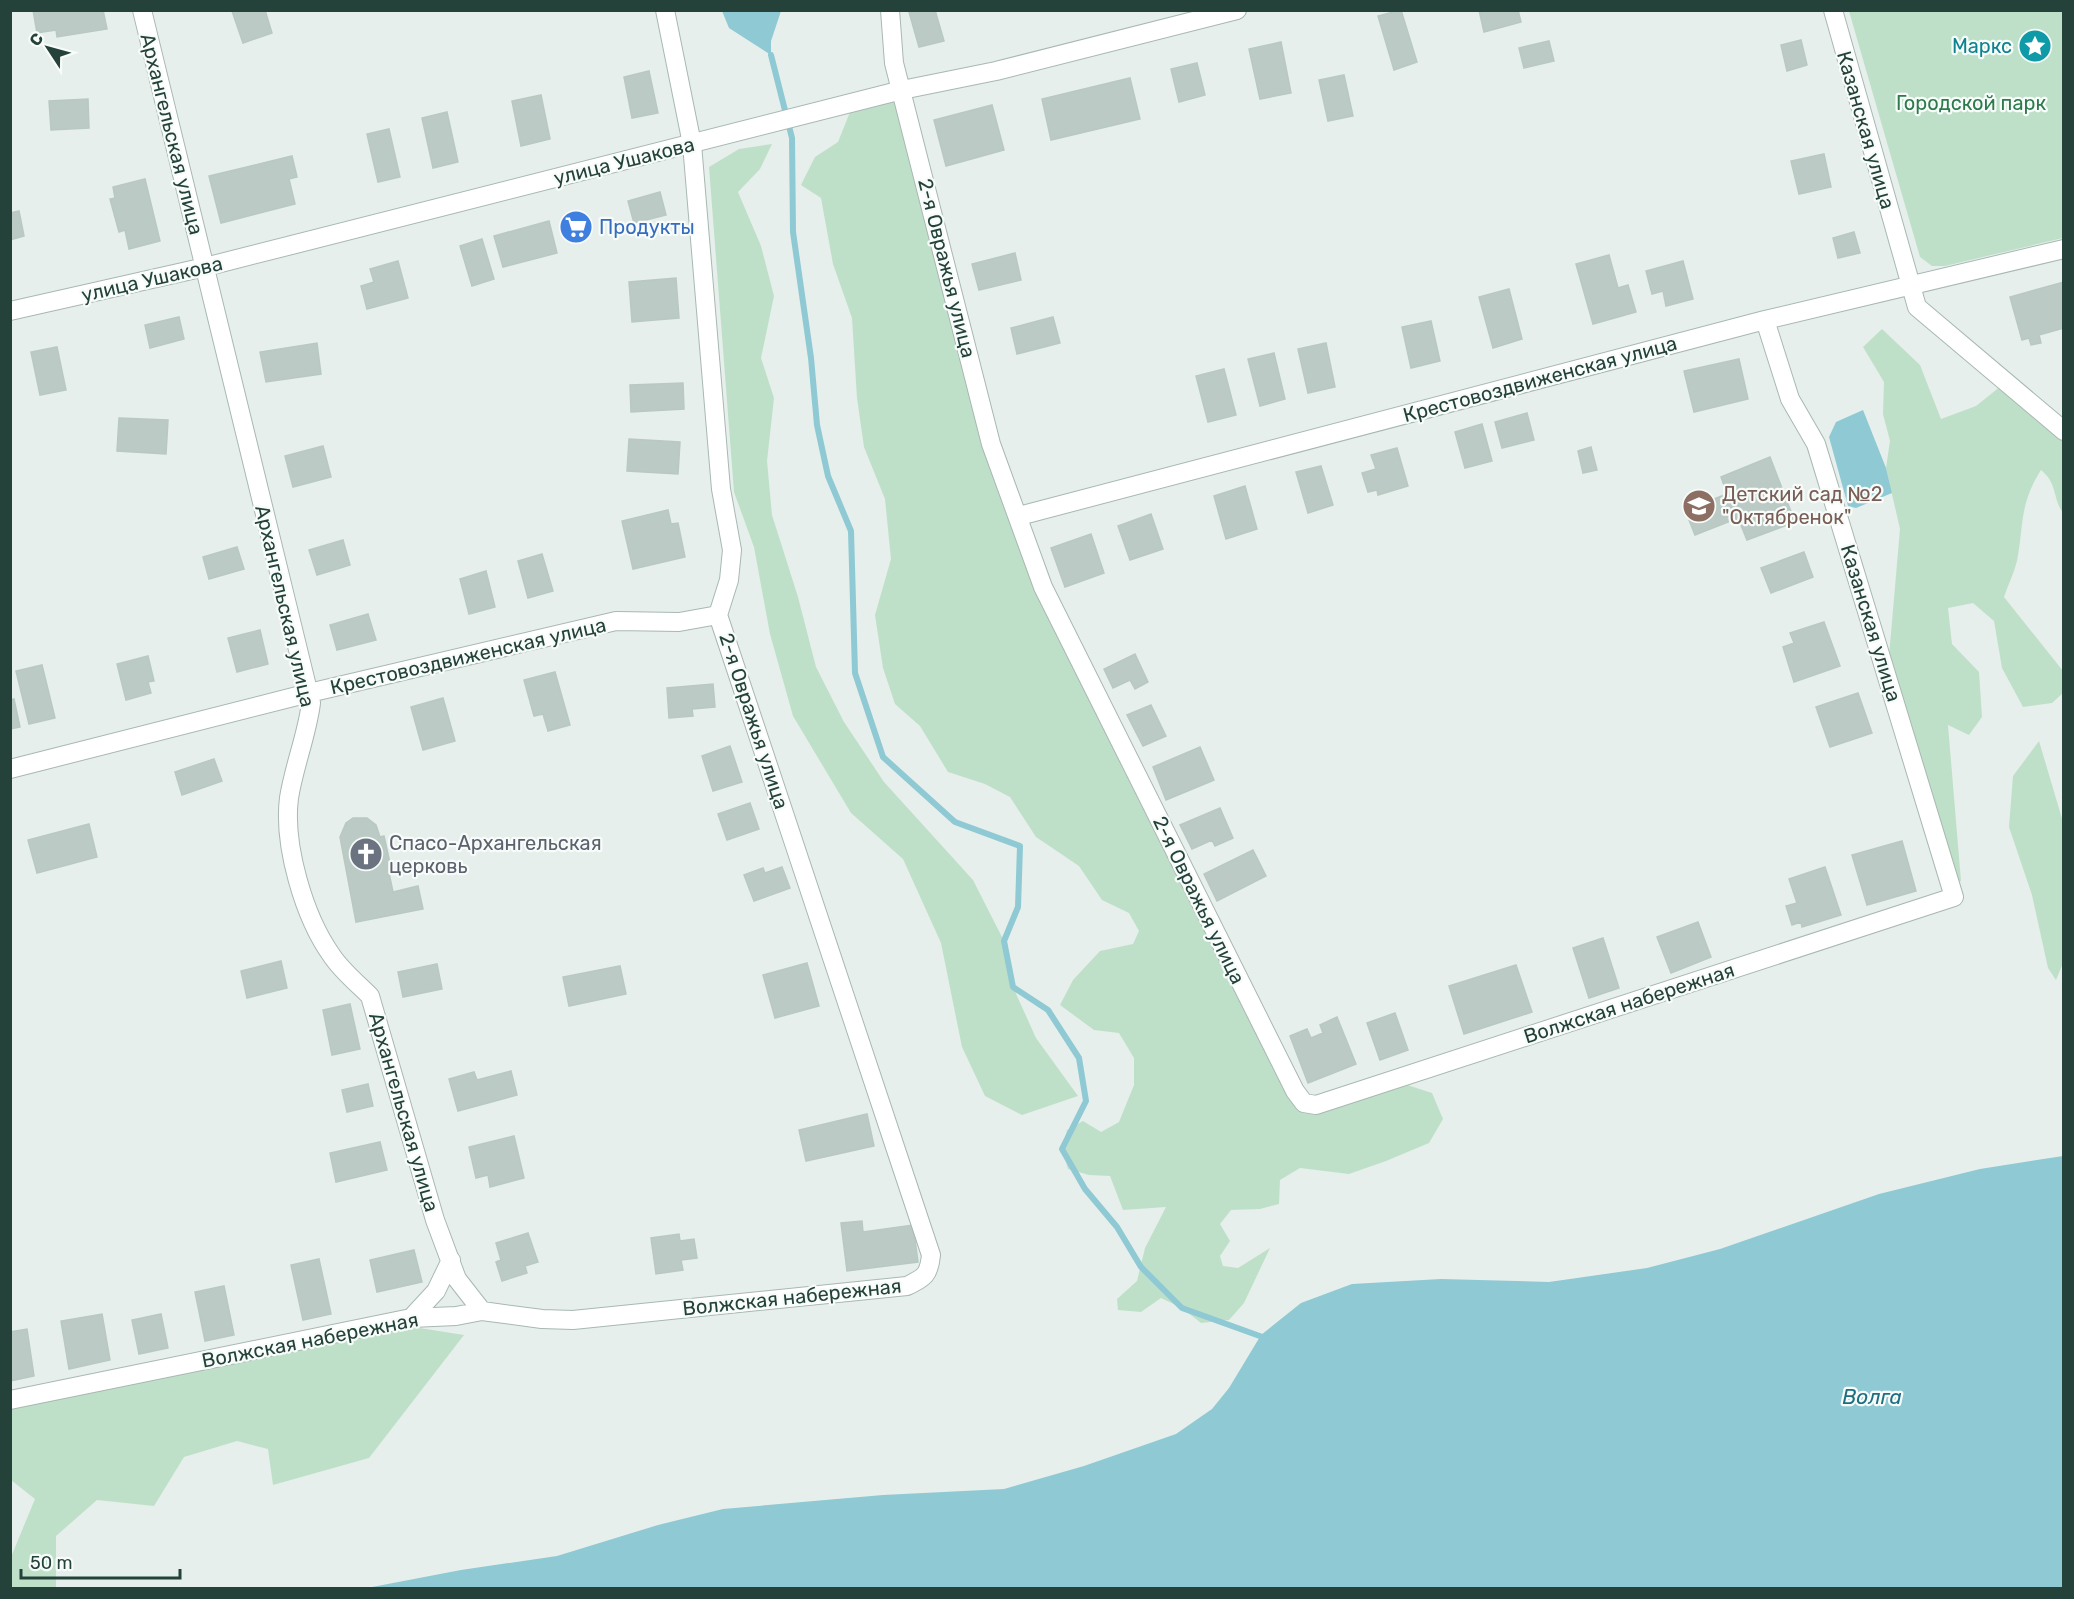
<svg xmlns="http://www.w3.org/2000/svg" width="2074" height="1599" viewBox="0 0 2074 1599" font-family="Rubik,sans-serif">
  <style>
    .green { fill: #bfe0c8 }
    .water { fill: #8ec9d4 }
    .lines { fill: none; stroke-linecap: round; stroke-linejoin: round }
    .stream { stroke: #8ec9d4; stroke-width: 6 }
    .building { fill: #bbcac4; stroke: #b8c9c2; stroke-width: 1.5 }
    .minor-casing { stroke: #a8b8b2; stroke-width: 20 }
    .minor { stroke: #fff; stroke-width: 18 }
    .labels { text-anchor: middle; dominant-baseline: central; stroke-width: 4.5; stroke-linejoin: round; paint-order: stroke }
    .culture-label { font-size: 20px; fill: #0d838f; stroke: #f7fbf9; text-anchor: end }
    .park-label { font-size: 20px; fill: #2d7a4b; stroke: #f7fbf9 }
    .street-label { font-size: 20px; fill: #24423a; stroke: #f7fbf9 }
    .shop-label { font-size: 20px; fill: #366cbe; stroke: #f7fbf9; text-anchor: start }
    .education-label { font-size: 20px; fill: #785e54; stroke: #f7fbf9; text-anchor: start }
    .worship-label { font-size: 20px; fill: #5b616d; stroke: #f7fbf9; text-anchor: start }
    .water-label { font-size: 21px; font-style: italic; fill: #1c6f80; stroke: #f7fbf9 }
  </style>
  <rect width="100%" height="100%" fill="#e6efeb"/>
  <path class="green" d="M 1849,11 L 2063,11 L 2063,238 L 1945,266 L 1932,266 L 1920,257 Z
    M 898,99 L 1013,517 L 1300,1107 L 1398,1082 L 1432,1093 L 1443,1119 L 1429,1143 L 1386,1161 L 1349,1174 L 1300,1168 L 1280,1180 L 1279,1204 L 1260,1209 L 1231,1210 L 1220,1224 L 1230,1241 L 1220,1256 L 1223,1266 L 1238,1268 L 1270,1248 L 1244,1303 L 1229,1320 L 1201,1323 L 1182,1308 L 1161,1298 L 1141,1312 L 1118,1310 L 1117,1299 L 1137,1281 L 1145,1248 L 1166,1207 L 1123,1210 L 1110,1176 L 1089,1175 L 1068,1169 L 1062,1149 L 1067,1130 L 1083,1121 L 1101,1132 L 1119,1122 L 1134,1085 L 1134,1058 L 1119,1033 L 1094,1030 L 1060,1005 L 1073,980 L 1100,951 L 1133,944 L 1139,931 L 1129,913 L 1102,900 L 1079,866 L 1036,837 L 1010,797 L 985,784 L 948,772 L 920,726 L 895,704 L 883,668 L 875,615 L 891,559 L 885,499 L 864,447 L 857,398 L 852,318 L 833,264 L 821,198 L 801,185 L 815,157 L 838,142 L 850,112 Z
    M 772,144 L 760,169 L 738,192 L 761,246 L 774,296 L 761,358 L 774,398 L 767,461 L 772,515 L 798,597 L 816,667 L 844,722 L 884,782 L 973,880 L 1004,941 L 1013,987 L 1036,1038 L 1078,1096 L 1022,1115 L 985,1096 L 962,1047 L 941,943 L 903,859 L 851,813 L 793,716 L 770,634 L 754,547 L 734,492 L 709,167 L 739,149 Z
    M 1882,329 L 1920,365 L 1941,419 L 1976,406 L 2001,386 L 2063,438 L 2063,513 C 2052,497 2058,484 2041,470 C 2019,505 2024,524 2017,561 C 2014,573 2008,585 2004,597 L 2063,671 L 2063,693 L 2052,703 L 2023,707 L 2002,668 L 1994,621 L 1973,603 L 1948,608 L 1952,644 L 1979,672 L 1982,717 L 1969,735 L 1948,725 L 1961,881 L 1958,882 L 1889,656 L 1900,529 L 1886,468 L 1890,441 L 1883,414 L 1884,382 L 1863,347 Z
    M 2039,741 L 2063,822 L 2064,961 L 2056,980 L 2048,968 L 2032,895 L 2009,827 L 2013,776 Z
    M 407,1326 L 464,1335 L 369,1458 L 273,1485 L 268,1449 L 237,1441 L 184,1457 L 154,1506 L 97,1500 L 56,1536 L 56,1588 L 11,1588 L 11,1557 L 35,1499 L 11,1480 L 10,1409 Z"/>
  <path class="water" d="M 722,11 L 781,11 L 771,41 L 771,55 L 729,28 Z
    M 1863,410 L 1886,468 L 1892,493 L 1856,508 L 1848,506 L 1829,437 L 1836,422 Z
    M 2063,1156 L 2063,1588 L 367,1588 L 461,1570 L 557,1556 L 658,1525 L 723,1509 L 883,1495 L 1004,1489 L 1084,1466 L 1176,1434 L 1212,1409 L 1229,1388 L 1261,1335 L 1301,1303 L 1352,1284 L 1441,1279 L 1549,1282 L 1647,1268 L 1720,1249 L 1879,1194 L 1980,1169 Z"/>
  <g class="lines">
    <path class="stream" d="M 771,55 L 792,138 L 793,232 L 811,358 L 817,425 L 828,476 L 851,531 L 855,673 L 883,757 L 955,822 L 1020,846 L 1018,907 L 1004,941 L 1013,987 L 1048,1010 L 1079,1058 L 1086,1101 L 1062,1149 L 1085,1189 L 1117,1227 L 1141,1267 L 1182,1308 L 1268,1339"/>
  </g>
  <path class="building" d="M 33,10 L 103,10 L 107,29 L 57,37 L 56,30 L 37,33 Z
    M 265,10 L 272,33 L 243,43 L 232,11 Z
    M 935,10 L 944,41 L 919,47 L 909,12 Z
    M 1401,10 L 1417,62 L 1394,70 L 1378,16 Z
    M 1479,10 L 1518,10 L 1521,22 L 1484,32 Z
    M 1801,40 L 1807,65 L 1787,71 L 1781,45 Z
    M 1549,41 L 1554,61 L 1524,68 L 1519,48 Z
    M 1281,42 L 1291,93 L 1260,99 L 1249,49 Z
    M 1197,63 L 1205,95 L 1179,102 L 1171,69 Z
    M 649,71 L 658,113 L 632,118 L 624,77 Z
    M 1344,75 L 1353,116 L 1328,121 L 1319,80 Z
    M 1130,78 L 1140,119 L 1051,140 L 1042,99 Z
    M 541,95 L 550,139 L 521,146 L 512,101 Z
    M 88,99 L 89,128 L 51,130 L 49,101 Z
    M 992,105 L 1004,150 L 946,166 L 934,120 Z
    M 447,112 L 458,162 L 433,168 L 422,118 Z
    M 389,129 L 400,177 L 378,182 L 367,134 Z
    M 1824,154 L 1831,187 L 1799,194 L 1791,161 Z
    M 292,156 L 297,177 L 289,179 L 295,204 L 221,223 L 209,176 Z
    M 145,179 L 160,241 L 129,249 L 125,230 L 119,232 L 110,199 L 115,198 L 113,187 Z
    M 660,192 L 666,215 L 634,223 L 628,201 Z
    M 19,211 L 24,236 L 10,240 L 10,213 Z
    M 582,214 L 587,237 L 570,241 L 565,218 Z
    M 549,221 L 557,253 L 503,267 L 494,236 Z
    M 1854,232 L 1860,253 L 1838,258 L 1833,238 Z
    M 482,239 L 494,279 L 472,286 L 460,246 Z
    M 1015,253 L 1021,280 L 979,290 L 972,264 Z
    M 1609,255 L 1618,288 L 1628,285 L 1636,312 L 1593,324 L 1576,264 Z
    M 398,261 L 408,298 L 367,309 L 361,286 L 374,282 L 370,269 Z
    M 1683,261 L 1693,299 L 1666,306 L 1663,291 L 1652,294 L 1646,271 Z
    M 676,278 L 679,318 L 632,322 L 629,282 Z
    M 2064,282 L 2064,328 L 2039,335 L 2041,343 L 2031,345 L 2029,338 L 2022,340 L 2010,297 Z
    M 1509,289 L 1522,339 L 1493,348 L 1479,297 Z
    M 179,317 L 184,339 L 150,348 L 145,325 Z
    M 1053,317 L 1060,343 L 1017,354 L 1011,328 Z
    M 1431,321 L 1440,361 L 1411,368 L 1402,327 Z
    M 317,343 L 321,374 L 266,382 L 260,352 Z
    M 1326,343 L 1335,387 L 1308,393 L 1298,349 Z
    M 57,347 L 66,390 L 40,395 L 31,352 Z
    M 1274,353 L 1285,399 L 1260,406 L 1248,359 Z
    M 1739,359 L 1748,399 L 1694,412 L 1684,371 Z
    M 1224,369 L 1236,415 L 1208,422 L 1196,376 Z
    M 683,383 L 684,409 L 631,412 L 630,385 Z
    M 1527,413 L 1534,440 L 1502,448 L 1495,422 Z
    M 119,418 L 168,420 L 166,454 L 117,451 Z
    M 1482,424 L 1492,461 L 1465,468 L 1455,432 Z
    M 629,439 L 680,442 L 678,474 L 627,471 Z
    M 323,446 L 331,477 L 293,487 L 285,456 Z
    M 1591,447 L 1597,470 L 1583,473 L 1578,451 Z
    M 1397,448 L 1408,486 L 1378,495 L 1377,490 L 1368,492 L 1362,473 L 1376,469 L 1371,455 Z
    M 1770,457 L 1795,522 L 1747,540 L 1738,518 L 1695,535 L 1685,510 L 1727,494 L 1721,477 Z
    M 1321,466 L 1333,505 L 1308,513 L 1296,472 Z
    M 1245,486 L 1257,529 L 1226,539 L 1214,496 Z
    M 668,510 L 671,524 L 678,523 L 685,557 L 633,569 L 622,521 Z
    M 1151,514 L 1163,549 L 1130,560 L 1118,526 Z
    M 1091,534 L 1104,573 L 1065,587 L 1051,548 Z
    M 343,540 L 350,565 L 317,575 L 309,550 Z
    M 237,547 L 244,569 L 209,579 L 203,557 Z
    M 1804,552 L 1813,577 L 1771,593 L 1761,568 Z
    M 542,554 L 553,591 L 528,598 L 518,561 Z
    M 486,571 L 495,607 L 469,614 L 460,579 Z
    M 368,614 L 376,640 L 337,650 L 330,625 Z
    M 1824,622 L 1840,666 L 1794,682 L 1783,647 L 1794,643 L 1790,633 Z
    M 260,630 L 268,664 L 237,672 L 228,638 Z
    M 1135,654 L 1148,682 L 1135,689 L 1130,680 L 1113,688 L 1104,669 Z
    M 148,656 L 154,681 L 148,682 L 151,693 L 126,700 L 117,664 Z
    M 42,665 L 55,718 L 29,724 L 16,671 Z
    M 555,672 L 570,725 L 548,731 L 543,714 L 534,716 L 524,680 Z
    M 713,684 L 715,707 L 692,709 L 693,716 L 669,718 L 667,688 Z
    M 1858,693 L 1872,733 L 1830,747 L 1816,707 Z
    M 443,698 L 455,741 L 423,750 L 411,707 Z
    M 14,699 L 20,727 L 10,729 L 10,700 Z
    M 1151,705 L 1166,736 L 1143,746 L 1127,715 Z
    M 730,746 L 742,782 L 713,791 L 702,756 Z
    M 1200,747 L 1214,780 L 1166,800 L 1153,767 Z
    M 214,759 L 222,781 L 182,795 L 175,772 Z
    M 750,803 L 759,829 L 727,840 L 718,814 Z
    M 1220,808 L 1233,838 L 1215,846 L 1212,840 L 1192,849 L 1180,825 Z
    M 353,818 L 367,818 L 376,825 L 380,837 L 384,836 L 392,872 L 389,873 L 393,892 L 418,886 L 423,909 L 356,922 L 340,837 L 346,823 Z
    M 89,824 L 97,857 L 37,873 L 28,840 Z
    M 1902,841 L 1916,891 L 1867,905 L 1852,855 Z
    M 1253,850 L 1266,876 L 1217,901 L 1204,874 Z
    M 782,867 L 790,888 L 754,901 L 744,875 L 763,868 L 765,873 Z
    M 1825,867 L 1841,915 L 1802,927 L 1801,922 L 1792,925 L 1786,906 L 1797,903 L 1789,879 Z
    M 1698,922 L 1711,957 L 1671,973 L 1657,937 Z
    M 1603,938 L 1619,988 L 1589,998 L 1573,948 Z
    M 281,961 L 287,988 L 247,998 L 241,971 Z
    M 807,963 L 819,1006 L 775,1018 L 763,975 Z
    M 437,964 L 442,989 L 403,997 L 398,972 Z
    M 1516,965 L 1532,1012 L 1464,1034 L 1449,986 Z
    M 620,966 L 626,994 L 569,1006 L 563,977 Z
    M 350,1004 L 360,1049 L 332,1055 L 323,1010 Z
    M 1395,1013 L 1408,1050 L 1380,1060 L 1367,1023 Z
    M 1337,1017 L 1356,1064 L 1308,1083 L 1290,1036 L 1307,1029 L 1311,1038 L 1323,1033 L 1320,1025 Z
    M 511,1071 L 517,1095 L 458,1111 L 449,1079 L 474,1072 L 477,1080 Z
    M 368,1084 L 373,1106 L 347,1112 L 342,1090 Z
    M 867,1114 L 874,1146 L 806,1161 L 799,1130 Z
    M 514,1136 L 524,1178 L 490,1187 L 488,1175 L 476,1178 L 469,1147 Z
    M 380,1142 L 387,1170 L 336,1182 L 330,1153 Z
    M 862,1221 L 863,1232 L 913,1225 L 918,1262 L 847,1271 L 841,1223 Z
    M 528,1233 L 538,1262 L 525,1266 L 527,1273 L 502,1281 L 496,1262 L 501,1260 L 496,1243 Z
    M 679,1234 L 680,1241 L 694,1239 L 697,1258 L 681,1260 L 683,1270 L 656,1274 L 651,1238 Z
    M 414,1250 L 422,1282 L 377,1292 L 370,1260 Z
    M 319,1259 L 331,1314 L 303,1320 L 291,1265 Z
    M 224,1286 L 234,1335 L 205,1341 L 195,1292 Z
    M 102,1314 L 110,1360 L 69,1369 L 61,1321 Z
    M 161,1314 L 168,1348 L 139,1354 L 132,1320 Z
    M 27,1329 L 34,1376 L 10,1381 L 10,1332 Z"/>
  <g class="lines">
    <defs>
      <path id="minor" d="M 142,10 L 311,703 C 307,735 294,766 289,798 C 283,845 304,917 332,956 C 342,971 357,983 370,996 L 435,1220 L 457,1279 L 482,1311
        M 890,10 L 894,63 L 991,444 L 1043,587 L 1295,1091 L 1304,1103 L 1316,1105 L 1954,897 L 1816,444 L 1790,399 L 1765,320
        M 1833,10 L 1917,307 L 2064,431
        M 10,311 L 205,267 L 902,90 L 996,71 L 1237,10
        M 1019,516 L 1765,320 L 2064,249
        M 10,769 L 309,693 L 616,621 L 679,622 L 718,615
        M 411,1318 L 436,1291 L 451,1260
        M 10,1400 L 411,1318 L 456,1316 L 482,1311 L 542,1319 L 573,1320 L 907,1286 C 925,1277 929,1275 931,1255 L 718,615 L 729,580 L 732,550 L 721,489 L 692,144 L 665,10"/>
    </defs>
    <use href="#minor" class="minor-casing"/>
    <use href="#minor" class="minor"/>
  </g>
  <defs>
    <symbol id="sight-disc" viewBox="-11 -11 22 22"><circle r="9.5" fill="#0f9aa8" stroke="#f7fbf9"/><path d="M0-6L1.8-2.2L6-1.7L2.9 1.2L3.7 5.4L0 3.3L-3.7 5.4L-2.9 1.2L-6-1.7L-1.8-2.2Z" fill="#fff"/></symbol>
    <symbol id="supermarket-disc" viewBox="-11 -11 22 22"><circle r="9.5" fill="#3f7fe0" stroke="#f7fbf9"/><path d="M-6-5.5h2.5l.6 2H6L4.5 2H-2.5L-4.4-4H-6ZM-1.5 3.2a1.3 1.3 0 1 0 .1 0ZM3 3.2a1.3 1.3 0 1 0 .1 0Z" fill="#fff"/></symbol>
    <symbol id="school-disc" viewBox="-11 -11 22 22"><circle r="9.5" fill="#8d6e63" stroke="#f7fbf9"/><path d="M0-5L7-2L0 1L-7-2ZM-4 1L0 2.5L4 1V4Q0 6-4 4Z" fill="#fff"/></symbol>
    <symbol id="church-disc" viewBox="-11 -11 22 22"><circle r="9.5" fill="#6b7280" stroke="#f7fbf9"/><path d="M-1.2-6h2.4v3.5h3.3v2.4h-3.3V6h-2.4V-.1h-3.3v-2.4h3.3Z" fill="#fff"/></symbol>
  </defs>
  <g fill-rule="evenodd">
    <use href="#sight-disc" x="2016" y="27" width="38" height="38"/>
    <use href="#supermarket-disc" x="557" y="208" width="38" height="38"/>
    <use href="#school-disc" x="1680" y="487" width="38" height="38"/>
    <use href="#church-disc" x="347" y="835" width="38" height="38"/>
  </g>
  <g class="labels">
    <g class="culture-label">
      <text x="2012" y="46">Маркс</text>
    </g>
    <g class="park-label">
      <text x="1971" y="103">Городской парк</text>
    </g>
    <g class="street-label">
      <text transform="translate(1866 130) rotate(74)">Казанская улица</text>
      <text transform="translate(172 134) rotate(76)">Архангельская улица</text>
      <text transform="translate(624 161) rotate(-14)">улица Ушакова</text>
      <text transform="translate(947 268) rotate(76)">2-я Овражья улица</text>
      <text transform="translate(152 279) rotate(-13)">улица Ушакова</text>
      <text transform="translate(1540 379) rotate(-15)">Крестовоздвиженская улица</text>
      <text transform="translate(285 606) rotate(77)">Архангельская улица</text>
      <text transform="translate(1871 623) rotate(73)">Казанская улица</text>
      <text transform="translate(468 656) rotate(-13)">Крестовоздвиженская улица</text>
      <text transform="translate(754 721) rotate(72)">2-я Овражья улица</text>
      <text transform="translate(1199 900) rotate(64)">2-я Овражья улица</text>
      <text transform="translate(1629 1003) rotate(-18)">Волжская набережная</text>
      <text transform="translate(404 1112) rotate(74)">Архангельская улица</text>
      <text transform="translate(792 1297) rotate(-6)">Волжская набережная</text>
      <text transform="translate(310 1340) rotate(-11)">Волжская набережная</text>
    </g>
    <g class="shop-label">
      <text x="599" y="227">Продукты</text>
    </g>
    <g class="education-label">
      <text x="1722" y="494">Детский сад №2<tspan x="1722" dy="23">"Октябренок"</tspan></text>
    </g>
    <g class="worship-label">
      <text x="389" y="843">Спасо-Архангельская<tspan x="389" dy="23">церковь</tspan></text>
    </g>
    <g class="water-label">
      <text x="1872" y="1396">Волга</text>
    </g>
  </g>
  <rect width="2074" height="1599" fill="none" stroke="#24423a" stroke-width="24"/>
  <g transform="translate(48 48) rotate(306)" stroke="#f7fbf9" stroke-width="4.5" paint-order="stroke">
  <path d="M0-4.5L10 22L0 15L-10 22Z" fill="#24423a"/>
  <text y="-9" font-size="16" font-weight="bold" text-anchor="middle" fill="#24423a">С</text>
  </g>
  <path d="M21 1569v9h159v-9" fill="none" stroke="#24423a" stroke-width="3"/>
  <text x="30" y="1569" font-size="18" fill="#24423a" stroke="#f7fbf9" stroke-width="4.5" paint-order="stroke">50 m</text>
</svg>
